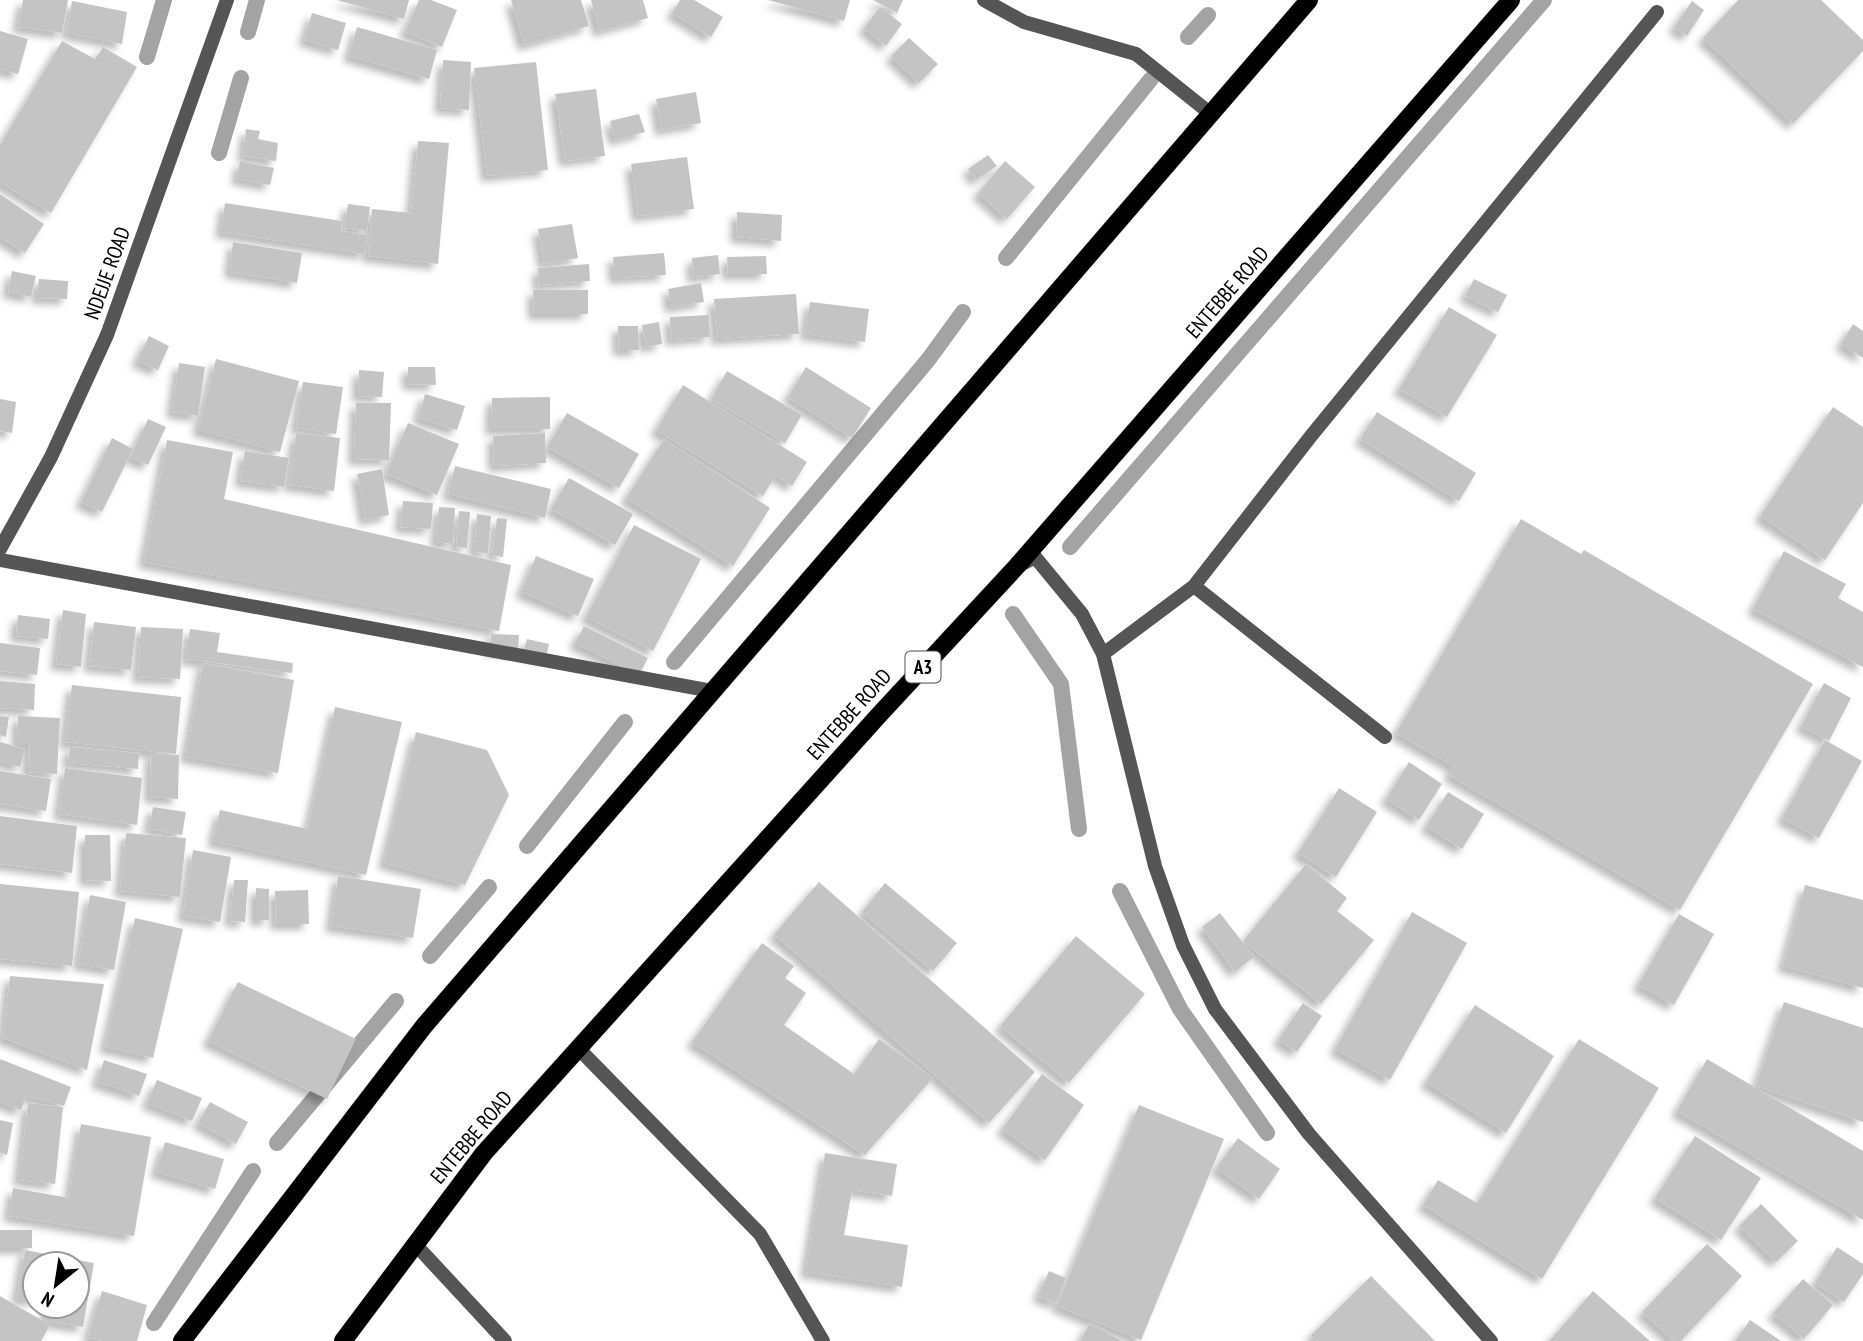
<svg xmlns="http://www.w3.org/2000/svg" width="1863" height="1341" viewBox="0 0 1863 1341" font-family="'PT Sans Narrow',sans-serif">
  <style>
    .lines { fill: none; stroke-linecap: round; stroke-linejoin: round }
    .stream { stroke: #a3a3a3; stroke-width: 16 }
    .building { fill: #c4c4c4; filter: url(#shadow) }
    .primary-casing { stroke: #dbdbdb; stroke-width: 19 }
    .service { stroke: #555; stroke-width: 14 }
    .minor { stroke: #555; stroke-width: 14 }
    .tertiary { stroke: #555; stroke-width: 14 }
    .primary { stroke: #000; stroke-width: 18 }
    .labels { text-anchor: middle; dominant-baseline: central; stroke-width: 5; stroke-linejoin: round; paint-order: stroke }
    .shield { fill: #fff; stroke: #4c4c4c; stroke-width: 2 }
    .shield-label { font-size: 19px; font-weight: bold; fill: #000 }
    .street-label { font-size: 21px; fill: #000; stroke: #fff }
  </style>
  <defs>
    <filter id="shadow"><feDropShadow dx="-6" dy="6" stdDeviation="3.5" flood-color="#0004"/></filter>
  </defs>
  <rect width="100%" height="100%" fill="#fff"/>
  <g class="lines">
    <path class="stream" d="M 248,32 L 257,0
      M 1188,37 L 1208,15
      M 147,57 L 164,0
      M 219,153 L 241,78
      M 1006,258 L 1151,79
      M 1070,547 L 1544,0
      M 1013,614 L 1061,684 L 1079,829
      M 674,662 L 928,360 L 963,312
      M 527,846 L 625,722
      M 1120,891 L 1180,1009 L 1267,1133
      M 430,956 L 489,887
      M 277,1143 L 396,1001
      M 154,1323 L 253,1171"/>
  </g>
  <path class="building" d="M 23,0 L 68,0 L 62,33 L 18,27 Z
    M 337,0 L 409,0 L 404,19 Z
    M 419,0 L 431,0 L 457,10 L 442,47 L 405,32 Z
    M 511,0 L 581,0 L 589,26 L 524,45 Z
    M 591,0 L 643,0 L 648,18 L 599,31 Z
    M 680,0 L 694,0 L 723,17 L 711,37 L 672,13 Z
    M 768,0 L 850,0 L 844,21 Z
    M 873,0 L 903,0 L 897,13 Z
    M 1738,0 L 1821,0 L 1863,40 L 1863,51 L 1793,124 L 1703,38 Z
    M 72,1 L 127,12 L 122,44 L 67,33 Z
    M 1692,1 L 1704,10 L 1687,36 L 1674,27 Z
    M 880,7 L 902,24 L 886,46 L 864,28 Z
    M 312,13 L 346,23 L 338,50 L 304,40 Z
    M 357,27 L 437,50 L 429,79 L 349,56 Z
    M 0,31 L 28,39 L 18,74 L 0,69 Z
    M 909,38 L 938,64 L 919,83 L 891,56 Z
    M 62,41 L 95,59 L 103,47 L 137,67 L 51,213 L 0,182 L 0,145 Z
    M 443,60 L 471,62 L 469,110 L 440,108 Z
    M 536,62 L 548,170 L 487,176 L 474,68 Z
    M 596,89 L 605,156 L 565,161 L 555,94 Z
    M 696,92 L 701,123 L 661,130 L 656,99 Z
    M 639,114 L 645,132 L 615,140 L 610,121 Z
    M 246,129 L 260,131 L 258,139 L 278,143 L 276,161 L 243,156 Z
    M 418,141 L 449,143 L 438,264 L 368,256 L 372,209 L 411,213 Z
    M 988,155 L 997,166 L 976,180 L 968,169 Z
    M 687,157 L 694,209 L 638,216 L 631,164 Z
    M 240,161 L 274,168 L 270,185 L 237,179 Z
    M 1005,161 L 1035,187 L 1007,219 L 978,193 Z
    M 0,194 L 44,224 L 25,253 L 0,237 Z
    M 225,203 L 342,221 L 341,231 L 367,235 L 365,254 L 221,232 Z
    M 348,204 L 370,207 L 367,231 L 344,228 Z
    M 737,212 L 782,215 L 781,241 L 736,237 Z
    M 572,224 L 578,258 L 544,264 L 538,229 Z
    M 233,242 L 302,253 L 297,283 L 230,272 Z
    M 664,253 L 666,275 L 615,278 L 613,257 Z
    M 718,255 L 720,274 L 693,277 L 692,258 Z
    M 766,256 L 767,274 L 728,274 L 727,257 Z
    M 589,264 L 590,281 L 539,285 L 538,268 Z
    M 12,271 L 36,276 L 31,297 L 8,292 Z
    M 39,279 L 68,281 L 67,299 L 37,298 Z
    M 1474,279 L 1507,295 L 1498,312 L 1465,296 Z
    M 701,283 L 704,302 L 671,307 L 668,289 Z
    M 533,290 L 588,290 L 588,314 L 534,314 Z
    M 796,294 L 799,334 L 717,339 L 714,299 Z
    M 810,302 L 869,309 L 865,342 L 805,334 Z
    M 1449,307 L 1497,335 L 1447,417 L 1399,389 Z
    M 709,315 L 710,337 L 671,340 L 670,317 Z
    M 659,322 L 662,344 L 646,347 L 642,325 Z
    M 1853,324 L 1863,331 L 1863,358 L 1841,344 Z
    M 618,326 L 638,326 L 639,350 L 619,350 Z
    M 149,336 L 169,346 L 158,370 L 137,361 Z
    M 216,359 L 299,381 L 280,452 L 198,430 Z
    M 179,363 L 205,367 L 198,416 L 172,412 Z
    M 408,367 L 435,367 L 436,385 L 408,384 Z
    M 806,367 L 871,408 L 852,438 L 788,397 Z
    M 359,370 L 384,372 L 382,397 L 358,396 Z
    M 727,371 L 802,415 L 785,443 L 711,399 Z
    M 303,382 L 343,387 L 336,434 L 296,428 Z
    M 683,385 L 807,462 L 792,486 L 776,475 L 763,496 L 656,430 Z
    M 425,394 L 465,406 L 457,430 L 418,418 Z
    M 550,397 L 550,429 L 491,429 L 492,398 Z
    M 0,399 L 16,402 L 12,433 L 0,431 Z
    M 356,403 L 391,403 L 389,460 L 354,459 Z
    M 1833,407 L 1863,427 L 1863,503 L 1825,560 L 1760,516 Z
    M 1377,412 L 1476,473 L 1459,501 L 1360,439 Z
    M 567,413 L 639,454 L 619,488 L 547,447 Z
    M 148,419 L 166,427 L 148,465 L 130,457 Z
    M 408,423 L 459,444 L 437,495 L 386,474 Z
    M 296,433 L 340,438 L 334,491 L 289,485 Z
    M 545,433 L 546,463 L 494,466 L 493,436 Z
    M 112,438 L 133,449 L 102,512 L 81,502 Z
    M 664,439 L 770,508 L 733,566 L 626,498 Z
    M 167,440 L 233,452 L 224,499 L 511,565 L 499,631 L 144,562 Z
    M 245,451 L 289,458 L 284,487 L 240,481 Z
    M 455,466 L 551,489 L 545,518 L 448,494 Z
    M 382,469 L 389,515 L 365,520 L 357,474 Z
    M 569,478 L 633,514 L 615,545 L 551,509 Z
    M 403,501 L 433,503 L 431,529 L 400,527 Z
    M 439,507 L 455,508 L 453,544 L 436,542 Z
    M 459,511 L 470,512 L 467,548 L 456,547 Z
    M 477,514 L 491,516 L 488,553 L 474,552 Z
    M 497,518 L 507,519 L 503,557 L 492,555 Z
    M 1521,519 L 1581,554 L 1584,550 L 1813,684 L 1680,910 L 1449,775 L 1454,767 L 1396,733 Z
    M 634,525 L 701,559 L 653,651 L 586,617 Z
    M 1784,551 L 1846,584 L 1838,598 L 1863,612 L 1863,667 L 1753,609 Z
    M 536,556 L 594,579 L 578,616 L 521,592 Z
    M 63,610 L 86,614 L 81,667 L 56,664 Z
    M 18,615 L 50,619 L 48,639 L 16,636 Z
    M 94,622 L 136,627 L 131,670 L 89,666 Z
    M 584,626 L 648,658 L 639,675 L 575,643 Z
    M 141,627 L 183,629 L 180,679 L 138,677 Z
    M 190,629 L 220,633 L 217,652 L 293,663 L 292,673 L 186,659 Z
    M 491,634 L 519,635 L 518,651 L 490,650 Z
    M 527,639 L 549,644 L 546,657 L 523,652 Z
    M 0,643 L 40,648 L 37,675 L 0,671 Z
    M 203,663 L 294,680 L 278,773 L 186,757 Z
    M 0,681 L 35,684 L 34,710 L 0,708 Z
    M 1824,683 L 1851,698 L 1829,741 L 1801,726 Z
    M 72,685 L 181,697 L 176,754 L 65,742 Z
    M 335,707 L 402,722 L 366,875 L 213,841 L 220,810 L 308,829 Z
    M 0,716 L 9,717 L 6,737 L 0,735 Z
    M 18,716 L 60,718 L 57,774 L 28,772 L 29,745 L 17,745 Z
    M 416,732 L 487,750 L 509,795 L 465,885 L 384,863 Z
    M 1825,740 L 1862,761 L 1819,838 L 1782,818 Z
    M 0,742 L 25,749 L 20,767 L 0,761 Z
    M 70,747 L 139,753 L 138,769 L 68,763 Z
    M 151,753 L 179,755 L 178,799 L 150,797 Z
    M 1409,762 L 1442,784 L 1419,820 L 1386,799 Z
    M 65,768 L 142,778 L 137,825 L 59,814 Z
    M 0,771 L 51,779 L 46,811 L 0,804 Z
    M 1339,788 L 1377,812 L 1336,877 L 1298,853 Z
    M 1448,792 L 1484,814 L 1462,849 L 1426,826 Z
    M 153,807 L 186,812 L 182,835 L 149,829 Z
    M 0,816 L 77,826 L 72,873 L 0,864 Z
    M 126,833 L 186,838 L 180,897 L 120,891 Z
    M 85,835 L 110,835 L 111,881 L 85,880 Z
    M 193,850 L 231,857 L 220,922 L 183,916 Z
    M 1306,864 L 1347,898 L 1337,911 L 1374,940 L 1321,1004 L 1243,941 Z
    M 338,876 L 421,889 L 413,938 L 331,926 Z
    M 234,880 L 248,880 L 245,922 L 230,921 Z
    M 819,882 L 1035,1072 L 989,1123 L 774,934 Z
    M 885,883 L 957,943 L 933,971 L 862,912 Z
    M 0,884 L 79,892 L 72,966 L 0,959 Z
    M 1805,885 L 1863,900 L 1863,988 L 1783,966 Z
    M 256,888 L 269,889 L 269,920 L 256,920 Z
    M 308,890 L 309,924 L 276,924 L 275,891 Z
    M 90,895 L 126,902 L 114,970 L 78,964 Z
    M 1412,912 L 1467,943 L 1390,1080 L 1335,1049 Z
    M 1220,913 L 1254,957 L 1235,972 L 1202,927 Z
    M 1679,914 L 1714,934 L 1674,1005 L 1638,985 Z
    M 135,918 L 183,929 L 153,1058 L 105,1047 Z
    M 1076,936 L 1145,994 L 1069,1083 L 1000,1026 Z
    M 762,943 L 794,966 L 785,978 L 806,993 L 784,1025 L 854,1074 L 879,1039 L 933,1078 L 865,1155 L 692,1042 Z
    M 10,976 L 104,984 L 87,1070 L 3,1038 Z
    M 238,982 L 356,1039 L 327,1099 L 208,1041 Z
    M 1784,1002 L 1863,1028 L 1863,1122 L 1756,1086 Z
    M 1303,1003 L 1322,1016 L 1297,1052 L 1278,1040 Z
    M 1475,1005 L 1554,1056 L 1506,1133 L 1426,1082 Z
    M 1579,1039 L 1659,1088 L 1542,1279 L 1423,1205 L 1438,1180 L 1477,1203 Z
    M 0,1059 L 71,1087 L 64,1106 L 26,1096 L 21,1110 L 0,1102 Z
    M 1707,1059 L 1863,1151 L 1863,1220 L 1677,1111 Z
    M 104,1060 L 147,1074 L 139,1096 L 97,1082 Z
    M 1042,1074 L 1084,1105 L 1045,1160 L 1002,1129 Z
    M 157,1080 L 202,1098 L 192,1121 L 147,1103 Z
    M 210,1102 L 248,1122 L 236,1144 L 198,1123 Z
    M 28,1103 L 63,1107 L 55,1184 L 19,1180 Z
    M 1139,1105 L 1224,1139 L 1141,1340 L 1057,1306 Z
    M 0,1120 L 13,1123 L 7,1155 L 0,1153 Z
    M 81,1124 L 151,1137 L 134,1236 L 9,1216 L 13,1188 L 69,1198 Z
    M 1695,1136 L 1761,1178 L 1721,1240 L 1655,1198 Z
    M 1238,1138 L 1280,1169 L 1259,1199 L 1216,1168 Z
    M 165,1142 L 224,1159 L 215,1189 L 156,1172 Z
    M 825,1153 L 897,1164 L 892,1196 L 852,1190 L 844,1235 L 908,1245 L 902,1287 L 806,1272 Z
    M 1761,1204 L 1798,1241 L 1776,1262 L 1739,1226 Z
    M 0,1230 L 32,1230 L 32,1248 L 0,1248 Z
    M 1707,1244 L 1742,1276 L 1681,1341 L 1674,1341 L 1642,1312 Z
    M 1837,1247 L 1863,1264 L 1863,1274 L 1844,1302 L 1815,1283 Z
    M 25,1250 L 94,1263 L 83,1327 L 44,1321 L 47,1306 L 77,1306 L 77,1264 L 35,1264 L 35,1301 L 17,1298 Z
    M 1049,1271 L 1066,1278 L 1056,1303 L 1038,1296 Z
    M 1371,1276 L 1435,1341 L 1317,1341 L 1311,1335 Z
    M 1803,1279 L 1833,1305 L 1804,1339 L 1773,1313 Z
    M 102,1291 L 147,1305 L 137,1341 L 102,1341 L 88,1337 Z
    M 1593,1291 L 1650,1341 L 1549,1341 Z
    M 0,1296 L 50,1325 L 41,1341 L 0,1341 Z
    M 1750,1320 L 1781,1341 L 1735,1341 Z
    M 1090,1323 L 1122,1341 L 1080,1341 Z"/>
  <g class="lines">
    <defs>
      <path id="primary" d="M 182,1341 L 424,1026 L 1309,0
        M 343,1341 L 484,1153 L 879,715 L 1017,566 L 1511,0"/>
    </defs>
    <use href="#primary" class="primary-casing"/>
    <path class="service" d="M 984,0 L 1024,22 L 1136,54 L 1211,114
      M 1194,586 L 1385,737
      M 1103,654 L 1194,586 L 1311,436 L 1657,12
      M 578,1048 L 760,1234 L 823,1341
      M 415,1244 L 505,1341"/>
    <path class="minor" d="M 0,560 L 712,691
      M 1022,564 L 1035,557 L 1082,614 L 1103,654 L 1155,866 L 1183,945 L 1215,1009 L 1309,1134 L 1491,1341"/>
    <path class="tertiary" d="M 0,549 L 51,457 L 107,335 L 227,0"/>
    <use href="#primary" class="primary"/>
  </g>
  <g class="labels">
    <rect class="shield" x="905.5" y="651.5" width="35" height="31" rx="5"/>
    <g class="shield-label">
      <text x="923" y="667">A3</text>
    </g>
    <g class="street-label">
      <text transform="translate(107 273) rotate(-70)">NDEJJE ROAD</text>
      <text transform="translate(1227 292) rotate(-49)">ENTEBBE ROAD</text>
      <text transform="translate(849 714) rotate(-48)">ENTEBBE ROAD</text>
      <text transform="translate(471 1137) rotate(-50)">ENTEBBE ROAD</text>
    </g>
  </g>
  <g transform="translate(56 1285) rotate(210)"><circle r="33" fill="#ffffff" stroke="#999999" stroke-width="2"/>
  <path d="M0-5L12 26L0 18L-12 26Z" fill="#000000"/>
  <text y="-10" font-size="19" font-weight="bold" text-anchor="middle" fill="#000000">N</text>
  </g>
</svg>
